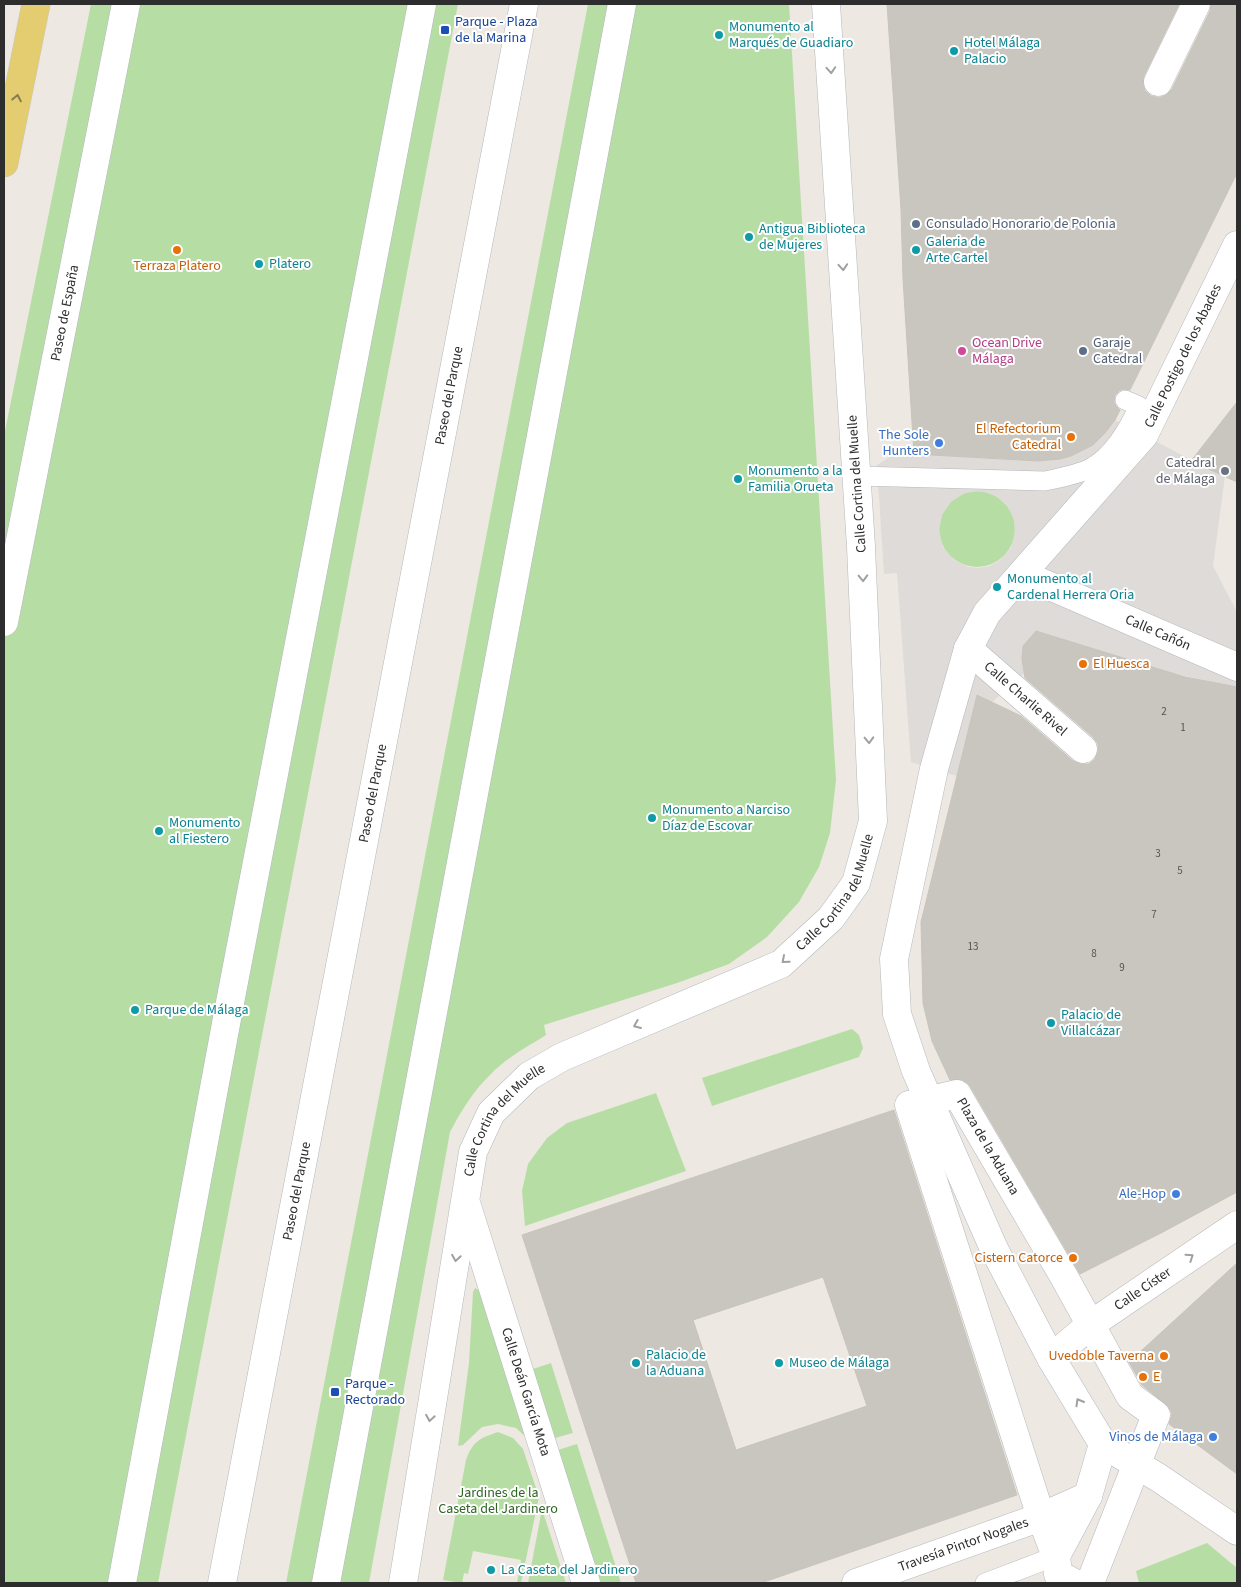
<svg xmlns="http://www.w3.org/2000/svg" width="1241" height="1587" viewBox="0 0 1241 1587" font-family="'Source Sans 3',sans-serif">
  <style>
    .green { fill: #b6dea4 }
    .plaza { fill: #dedbd8; fill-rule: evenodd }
    .building { fill: #c9c6bf; stroke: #c9c4bb; fill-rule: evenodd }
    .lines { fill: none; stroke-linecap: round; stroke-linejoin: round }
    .lane-casing { stroke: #b5b7bf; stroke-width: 20 }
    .street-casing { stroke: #b5b7bf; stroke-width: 29 }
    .secondary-casing { stroke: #b5b7bf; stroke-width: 29 }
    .primary-casing { stroke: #c8c8c8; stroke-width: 29 }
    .lane { stroke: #fff; stroke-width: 19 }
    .street { stroke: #fff; stroke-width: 28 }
    .secondary { stroke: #fff; stroke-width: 28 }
    .primary { stroke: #e4cd70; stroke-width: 28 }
    .oneway { stroke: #a0a0a0 }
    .oneway2 { stroke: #887d4e }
    .transit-dot { fill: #1a4fb4; stroke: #fff; stroke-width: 2 }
    .culture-dot { fill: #0f9aa8; stroke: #fff; stroke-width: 2 }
    .service-dot { fill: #5c6f8a; stroke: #fff; stroke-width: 2 }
    .food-dot { fill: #e8710a; stroke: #fff; stroke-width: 2 }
    .hotel-dot { fill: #d1479c; stroke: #fff; stroke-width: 2 }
    .shop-dot { fill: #3f7fe0; stroke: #fff; stroke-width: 2 }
    .worship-dot { fill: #6b7280; stroke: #fff; stroke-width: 2 }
    .labels { text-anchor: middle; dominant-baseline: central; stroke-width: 4; stroke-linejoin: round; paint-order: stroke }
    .number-label { font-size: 11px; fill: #545352 }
    .transit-label { font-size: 14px; fill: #164399; stroke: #fff; text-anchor: start }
    .culture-label { font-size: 14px; fill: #0d838f; stroke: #fff; text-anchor: start }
    .service-label { font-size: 14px; fill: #4e5e75; stroke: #fff; text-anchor: start }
    .food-label { font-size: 14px; fill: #c56008; stroke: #fff; text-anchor: end }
    .street-label { font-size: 14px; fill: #2d2d2d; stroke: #fff }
    .hotel-label { font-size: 14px; fill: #b23c85; stroke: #fff; text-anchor: start }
    .shop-label { font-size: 14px; fill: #366cbe; stroke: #fff; text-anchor: end }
    .worship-label { font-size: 14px; fill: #5b616d; stroke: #fff; text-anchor: end }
    .park-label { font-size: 14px; fill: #2e6523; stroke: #fff }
  </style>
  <rect width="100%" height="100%" fill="#ede8e1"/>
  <path class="green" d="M 91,4 L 458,4 L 158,1583 L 4,1583 L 4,436 Z
    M 588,4 L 789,4 L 836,780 L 830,833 L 819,867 L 799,902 L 767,937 L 729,964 L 677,983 L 544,1025 L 546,1035 C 527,1047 506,1058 491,1074 C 474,1090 461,1111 450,1132 L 369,1583 L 286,1583 Z
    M939 529a38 38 0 1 1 76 0a38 38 0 1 1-76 0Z
    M 852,1029 L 859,1035 L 863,1048 L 859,1057 L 712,1106 L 702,1078 Z
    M 656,1093 L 686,1171 L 525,1226 L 522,1191 L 528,1164 L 547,1138 L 567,1123 Z
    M 475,1288 L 480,1291 L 528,1439 L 516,1428 L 498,1424 L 482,1427 L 463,1445 L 458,1446 L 469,1363 L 473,1292 Z
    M 551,1363 L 573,1433 L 555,1438 L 533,1369 Z
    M 498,1432 L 513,1438 L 523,1449 L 539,1497 L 521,1583 L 517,1583 L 521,1560 L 473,1551 L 468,1574 L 464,1573 L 462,1583 L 443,1580 L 466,1460 C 473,1441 480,1438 498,1432 Z
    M 577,1444 L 621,1583 L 601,1583 L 558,1450 Z
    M 542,1509 L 566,1583 L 528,1583 Z
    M 1207,1543 L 1237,1568 L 1237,1583 L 1139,1583 L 1136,1571 Z"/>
  <path class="plaza" d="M 1115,420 L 1201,465 L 1225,476 L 1213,566 L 1237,612 L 1237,688 L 1177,674 L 1039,632 L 1032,635 L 1023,646 L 1022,659 L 1027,671 L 992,702 L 957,776 L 911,762 L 897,573 L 884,574 L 877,465 L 898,452 L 1022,460 L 1060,459 L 1071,456 L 1093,445 L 1105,433 ZM 981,491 L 996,496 L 1007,506 L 1014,519 L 1015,535 L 1010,549 L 1000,560 L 990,566 L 979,568 L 968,567 L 954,560 L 943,547 L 939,531 L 942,515 L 951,502 L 965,493 Z"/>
  <path class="building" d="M 887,4 L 1179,4 L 1144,76 L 1143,84 L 1145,91 L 1151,96 L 1159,98 L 1166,95 L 1172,89 L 1210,11 L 1211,4 L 1237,4 L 1237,173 L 1130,390 L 1123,389 L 1119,391 L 1115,395 L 1114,402 L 1116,406 L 1120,410 L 1115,420 L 1105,433 L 1093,445 L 1071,456 L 1060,459 L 1038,461 L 914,454 L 903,279 L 901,209 Z
    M 1237,402 L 1237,482 L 1191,461 Z
    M 1036,631 L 1185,677 L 1237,687 L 1237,1192 L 1163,1232 L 1080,1274 L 970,1086 L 963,1080 L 950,1080 L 932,1041 L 923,1003 L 921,922 L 977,695 L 1021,716 L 1073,761 L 1080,764 L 1089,764 L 1095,759 L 1098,752 L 1098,744 L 1093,737 L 1025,678 L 1022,659 L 1023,646 Z
    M 894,1110 L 1017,1495 L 761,1583 L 636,1583 L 522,1235 ZM 823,1277 L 867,1406 L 736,1450 L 693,1320 Z
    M 1237,1263 L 1237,1474 L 1169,1424 L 1172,1414 L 1169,1407 L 1142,1385 L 1129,1362 Z"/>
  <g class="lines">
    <defs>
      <path id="lane" d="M 857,476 L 1045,481 C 1060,478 1075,475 1089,469 C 1113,457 1128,429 1139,406 L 1125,400
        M 985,1583 L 1056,1556"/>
      <g id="street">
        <path d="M 1158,82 L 1196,4"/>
        <path d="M 1237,245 L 1144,435 L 987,613 L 968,649 L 934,769 L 894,959 L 897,1014 L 916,1071 L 994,1249 L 1051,1358 L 1103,1444 L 1159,1478 L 1237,1531"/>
        <path id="s1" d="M 1022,574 L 1237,667"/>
        <path id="s2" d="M 4,622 L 126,4"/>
        <path id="s3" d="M 968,649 L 1083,749"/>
        <path id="s4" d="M 467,1206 L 586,1583"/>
        <path id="s5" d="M 1051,1358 L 1090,1325 L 1237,1225"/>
        <path d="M 1056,1556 L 1088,1496"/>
        <path d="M 122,1583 L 228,1013 L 422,4"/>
        <path d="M 326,1583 L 622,4"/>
        <path id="s6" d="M 403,1583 L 473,1152 L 491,1113 L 529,1076 L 562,1057 L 781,964 L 831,918 L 856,883 L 873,821 L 861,547 L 826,4"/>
        <path id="s7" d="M 856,1583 L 1041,1517 L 1088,1496 L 1103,1444"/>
        <path id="s8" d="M 1074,1583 L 1058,1574 L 1056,1556 L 1041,1517 L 909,1105 L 957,1094 L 1063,1275 L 1130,1396 L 1156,1415 L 1090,1583"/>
      </g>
      <g id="secondary">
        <path id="s9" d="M 222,1583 L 524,4"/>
      </g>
      <path id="primary" d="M 4,163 L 36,4"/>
    </defs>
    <use href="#lane" class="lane-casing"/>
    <use href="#street" class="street-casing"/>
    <use href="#secondary" class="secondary-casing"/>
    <use href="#primary" class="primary-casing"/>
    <use href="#lane" class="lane"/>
    <use href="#street" class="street"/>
    <use href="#secondary" class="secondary"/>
    <use href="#primary" class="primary"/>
  </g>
  <defs><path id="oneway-chevron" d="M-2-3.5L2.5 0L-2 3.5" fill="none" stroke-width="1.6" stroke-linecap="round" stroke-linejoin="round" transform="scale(1.25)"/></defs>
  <g class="oneway">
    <use href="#oneway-chevron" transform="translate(831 70) rotate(86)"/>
    <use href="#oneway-chevron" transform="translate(843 267) rotate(86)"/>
    <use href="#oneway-chevron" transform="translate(863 578) rotate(88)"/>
    <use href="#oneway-chevron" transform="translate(869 740) rotate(88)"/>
    <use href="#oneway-chevron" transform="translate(785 960) rotate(139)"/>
    <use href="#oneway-chevron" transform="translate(637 1025) rotate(157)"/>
    <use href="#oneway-chevron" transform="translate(1190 1257) rotate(-34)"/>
    <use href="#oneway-chevron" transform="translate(456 1258) rotate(99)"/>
    <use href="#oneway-chevron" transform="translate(1079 1402) rotate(-120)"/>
    <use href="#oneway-chevron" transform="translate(430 1418) rotate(99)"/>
  </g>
  <use class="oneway2" href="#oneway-chevron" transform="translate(17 98) rotate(-79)"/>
  <g class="transit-dot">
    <rect x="440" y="25" width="10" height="10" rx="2.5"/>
    <rect x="330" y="1387" width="10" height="10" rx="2.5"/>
  </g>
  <g class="culture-dot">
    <circle cx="719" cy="35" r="5"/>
    <circle cx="954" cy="51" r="5"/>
    <circle cx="749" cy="237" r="5"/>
    <circle cx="916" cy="250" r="5"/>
    <circle cx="259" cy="264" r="5"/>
    <circle cx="738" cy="479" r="5"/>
    <circle cx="997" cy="587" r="5"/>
    <circle cx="652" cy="818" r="5"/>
    <circle cx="159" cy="831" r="5"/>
    <circle cx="135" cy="1010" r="5"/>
    <circle cx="1051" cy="1023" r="5"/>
    <circle cx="636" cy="1363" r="5"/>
    <circle cx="779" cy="1363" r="5"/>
    <circle cx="491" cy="1570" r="5"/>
  </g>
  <g class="service-dot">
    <circle cx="916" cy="224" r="5"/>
    <circle cx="1083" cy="351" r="5"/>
  </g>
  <g class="food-dot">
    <circle cx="177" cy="250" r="5"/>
    <circle cx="1071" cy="437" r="5"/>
    <circle cx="1083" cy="664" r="5"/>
    <circle cx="1073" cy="1258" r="5"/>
    <circle cx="1164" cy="1356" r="5"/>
    <circle cx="1143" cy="1377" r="5"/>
  </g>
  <circle class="hotel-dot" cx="962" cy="351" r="5"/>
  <g class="shop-dot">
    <circle cx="939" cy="443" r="5"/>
    <circle cx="1176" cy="1194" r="5"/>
    <circle cx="1213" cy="1437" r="5"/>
  </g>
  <circle class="worship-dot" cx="1225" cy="471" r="5"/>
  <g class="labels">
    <g class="number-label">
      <text x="1164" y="711">2</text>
      <text x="1183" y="727">1</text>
      <text x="1158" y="853">3</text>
      <text x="1180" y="870">5</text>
      <text x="1154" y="914">7</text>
      <text x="973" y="946">13</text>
      <text x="1094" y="953">8</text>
      <text x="1122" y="967">9</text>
    </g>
    <g class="transit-label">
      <text x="455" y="22">Parque - Plaza<tspan x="455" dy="16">de la Marina</tspan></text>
      <text x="345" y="1384">Parque -<tspan x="345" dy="16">Rectorado</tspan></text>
    </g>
    <g class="culture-label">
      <text x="729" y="27">Monumento al<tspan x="729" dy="16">Marqués de Guadiaro</tspan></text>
      <text x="964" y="43">Hotel Málaga<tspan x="964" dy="16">Palacio</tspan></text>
      <text x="759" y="229">Antigua Biblioteca<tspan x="759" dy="16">de Mujeres</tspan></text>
      <text x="926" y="242">Galeria de<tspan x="926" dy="16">Arte Cartel</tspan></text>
      <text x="269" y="264">Platero</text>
      <text x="748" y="471">Monumento a la<tspan x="748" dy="16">Familia Orueta</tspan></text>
      <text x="1007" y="579">Monumento al<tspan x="1007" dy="16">Cardenal Herrera Oria</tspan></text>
      <text x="662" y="810">Monumento a Narciso<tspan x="662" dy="16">Díaz de Escovar</tspan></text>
      <text x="169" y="823">Monumento<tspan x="169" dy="16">al Fiestero</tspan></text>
      <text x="145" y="1010">Parque de Málaga</text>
      <text x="1061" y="1015">Palacio de<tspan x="1061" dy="16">Villalcázar</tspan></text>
      <text x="646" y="1355">Palacio de<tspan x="646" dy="16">la Aduana</tspan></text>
      <text x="789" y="1363">Museo de Málaga</text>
      <text x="501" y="1570">La Caseta del Jardinero</text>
    </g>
    <g class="service-label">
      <text x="926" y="224">Consulado Honorario de Polonia</text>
      <text x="1093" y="343">Garaje<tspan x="1093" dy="16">Catedral</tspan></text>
    </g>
    <g class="food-label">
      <text x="177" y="266" text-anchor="middle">Terraza Platero</text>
      <text x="1061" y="429">El Refectorium<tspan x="1061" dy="16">Catedral</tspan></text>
      <text x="1093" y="664" text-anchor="start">El Huesca</text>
      <text x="1063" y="1258">Cistern Catorce</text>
      <text x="1154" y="1356">Uvedoble Taverna</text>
      <text x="1153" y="1377" text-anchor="start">E</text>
    </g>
    <g class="street-label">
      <text stroke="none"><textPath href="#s2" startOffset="315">Paseo de España</textPath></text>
      <text transform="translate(1183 356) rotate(-64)">Calle Postigo de los Abades</text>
      <text stroke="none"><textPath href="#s9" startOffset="1209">Paseo del Parque</textPath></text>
      <text transform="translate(857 484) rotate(-94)">Calle Cortina del Muelle</text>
      <text stroke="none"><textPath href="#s1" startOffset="148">Calle Cañón</textPath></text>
      <text stroke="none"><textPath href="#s3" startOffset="76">Calle Charlie Rivel</textPath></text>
      <text stroke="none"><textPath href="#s9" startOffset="804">Paseo del Parque</textPath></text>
      <text stroke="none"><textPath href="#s6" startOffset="901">Calle Cortina del Muelle</textPath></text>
      <text stroke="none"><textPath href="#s6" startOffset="481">Calle Cortina del Muelle</textPath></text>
      <text stroke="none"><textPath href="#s8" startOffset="621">Plaza de la Aduana</textPath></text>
      <text stroke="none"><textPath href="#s9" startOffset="399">Paseo del Parque</textPath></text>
      <text stroke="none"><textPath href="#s5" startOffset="115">Calle Císter</textPath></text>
      <text stroke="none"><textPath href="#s4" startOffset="195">Calle Deán García Mota</textPath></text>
      <text stroke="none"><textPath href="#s7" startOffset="114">Travesía Pintor Nogales</textPath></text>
    </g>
    <g class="hotel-label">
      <text x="972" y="343">Ocean Drive<tspan x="972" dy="16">Málaga</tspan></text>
    </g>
    <g class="shop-label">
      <text x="929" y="435">The Sole<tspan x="929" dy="16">Hunters</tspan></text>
      <text x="1166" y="1194">Ale-Hop</text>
      <text x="1203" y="1437">Vinos de Málaga</text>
    </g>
    <g class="worship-label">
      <text x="1215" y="463">Catedral<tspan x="1215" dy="16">de Málaga</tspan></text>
    </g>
    <g class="park-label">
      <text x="498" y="1493">Jardines de la<tspan x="498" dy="16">Caseta del Jardinero</tspan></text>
    </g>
  </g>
  <rect width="1241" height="1587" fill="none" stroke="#2d2d2d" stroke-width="10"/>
</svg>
